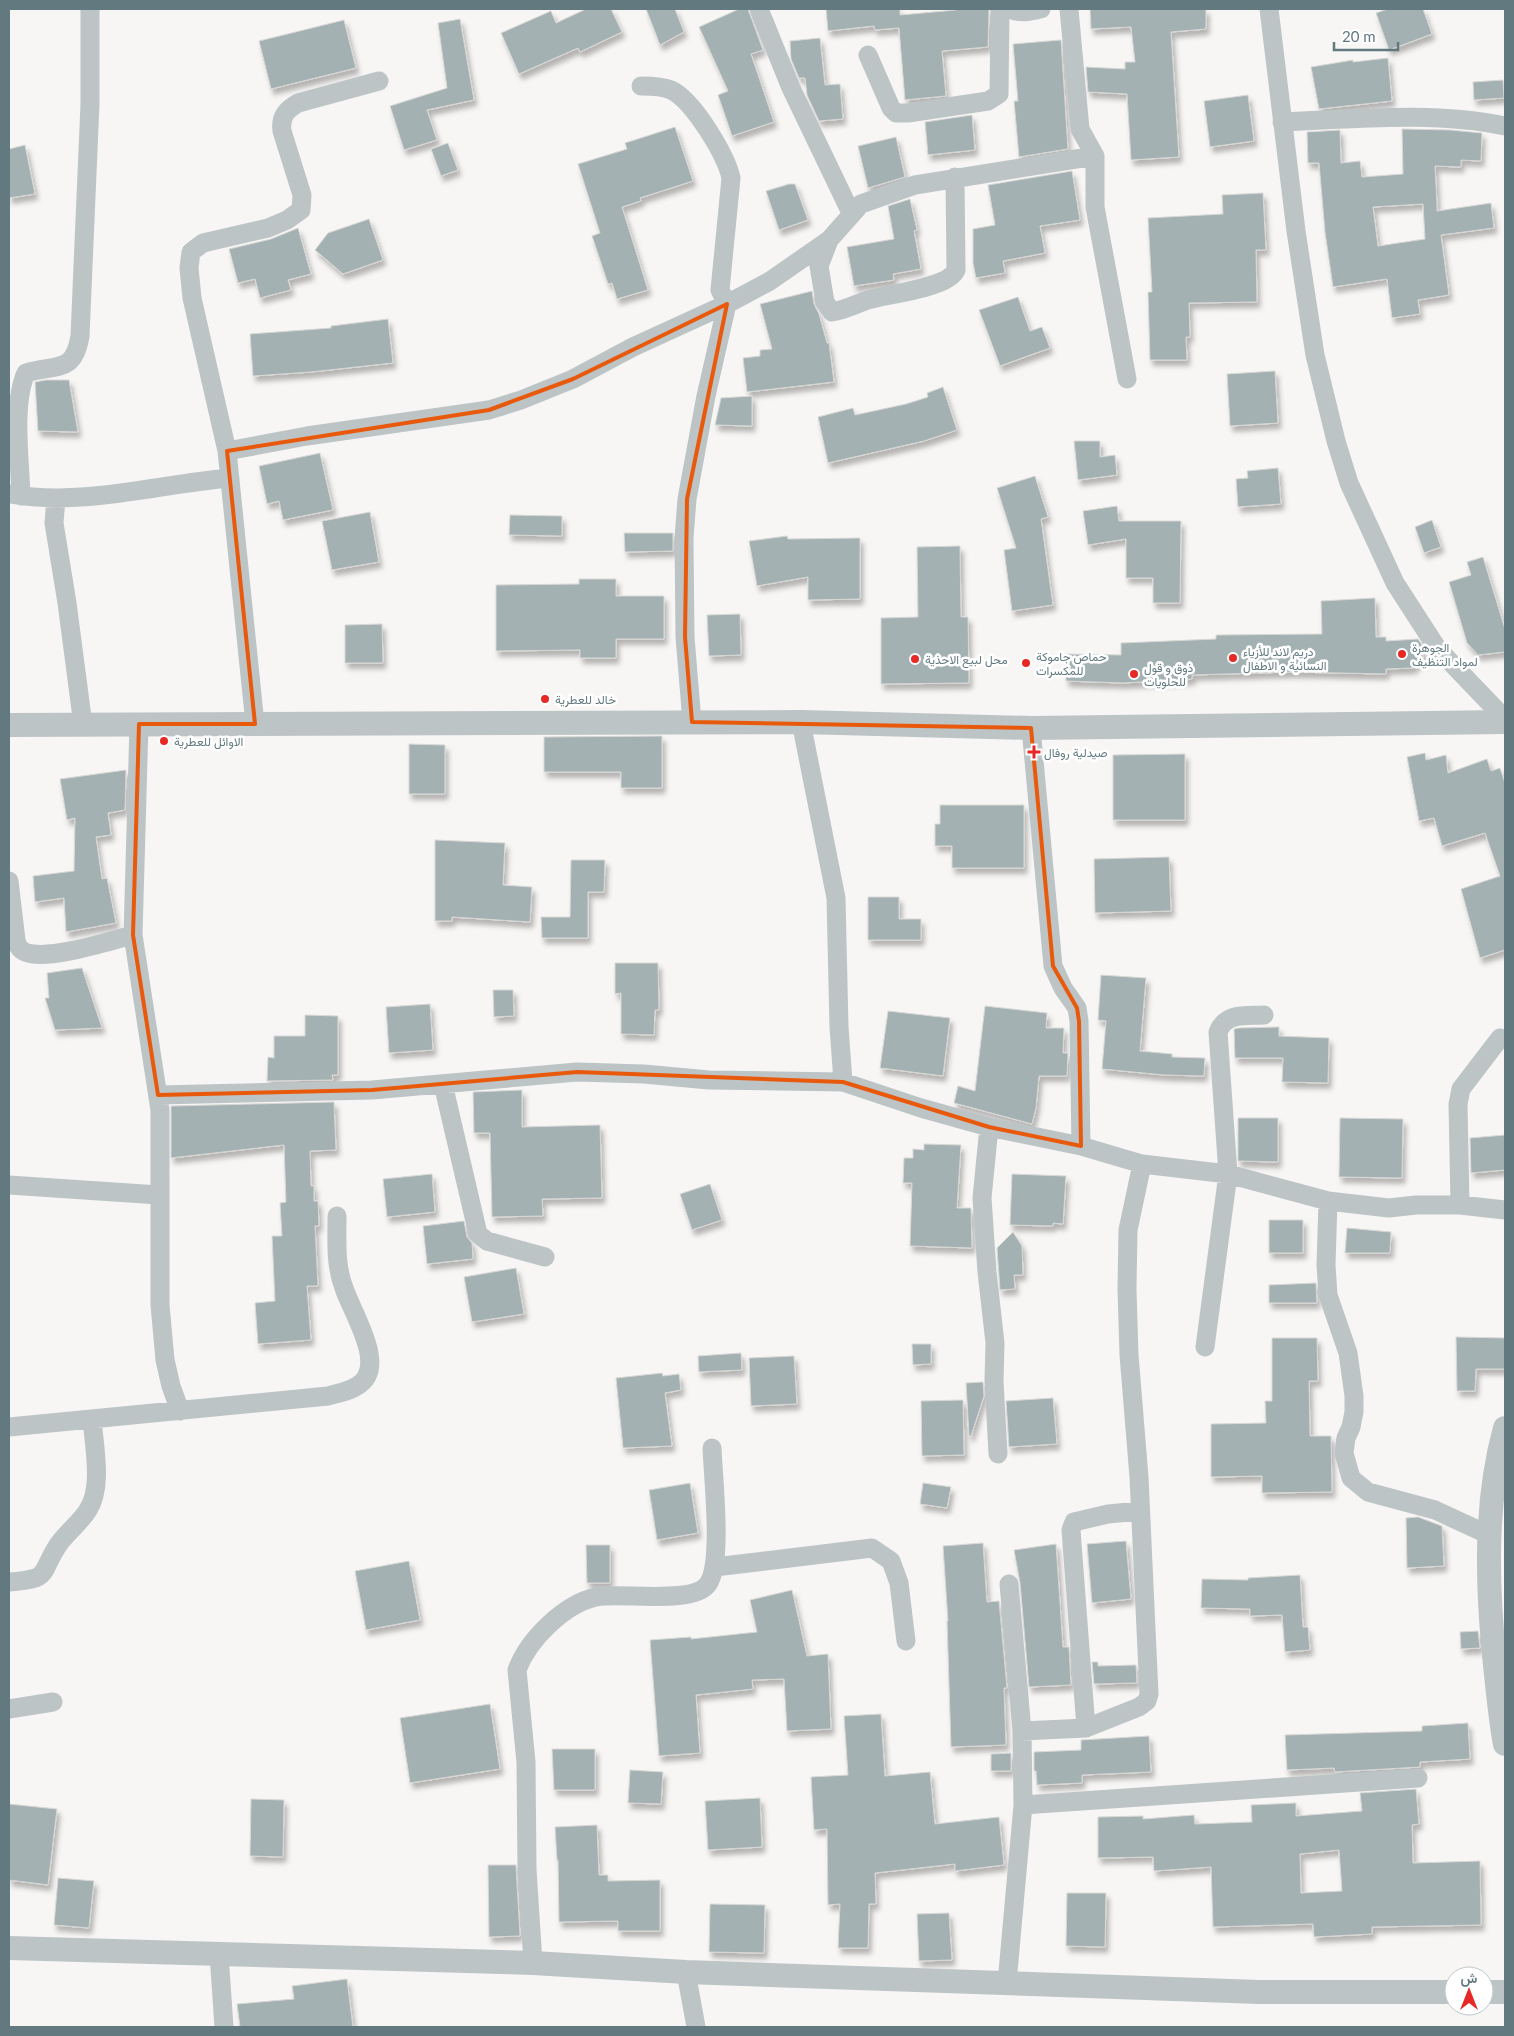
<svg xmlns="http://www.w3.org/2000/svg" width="1514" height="2036" viewBox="0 0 1514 2036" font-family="Lato,Vazirmatn,sans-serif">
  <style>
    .building { fill: #a4b1b3; stroke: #d8d8d6; fill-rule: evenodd; filter: url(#shadow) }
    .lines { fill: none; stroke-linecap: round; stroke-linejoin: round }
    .minor { stroke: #bdc4c6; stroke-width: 19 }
    .tertiary { stroke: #bdc4c6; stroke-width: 24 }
    .marked { fill: none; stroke: #e8590c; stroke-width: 4; stroke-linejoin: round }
    .poi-dot { fill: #e62924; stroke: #fff; stroke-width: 2 }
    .labels { text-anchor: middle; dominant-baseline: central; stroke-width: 5; stroke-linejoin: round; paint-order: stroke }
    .poi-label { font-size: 12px; fill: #61797f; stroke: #fff; text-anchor: start }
  </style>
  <defs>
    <filter id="shadow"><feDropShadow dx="3" dy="5.5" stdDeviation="2.5" flood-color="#0004"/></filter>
  </defs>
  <rect width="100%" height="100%" fill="#f7f6f4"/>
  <path class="building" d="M 586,9 L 611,9 L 622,32 L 580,52 L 578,48 L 519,74 L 501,33 L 551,11 L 556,23 Z
    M 646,9 L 675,9 L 684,32 L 660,45 Z
    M 739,9 L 748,9 L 763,50 L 751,54 L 774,122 L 732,136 L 718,95 L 728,91 L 699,27 Z
    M 826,9 L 900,9 L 900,15 L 956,10 L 956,9 L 989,9 L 988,47 L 942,51 L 946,96 L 905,100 L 899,28 L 875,30 L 874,26 L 828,31 Z
    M 1090,9 L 1206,9 L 1206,29 L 1171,32 L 1179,157 L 1131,160 L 1127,94 L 1088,92 L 1086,67 L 1125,69 L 1125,62 L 1135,62 L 1131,27 L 1091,29 Z
    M 1388,9 L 1423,9 L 1432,34 L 1389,50 L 1376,13 Z
    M 460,19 L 474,100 L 427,110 L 437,140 L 404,150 L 390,106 L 447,88 L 438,23 Z
    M 344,20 L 356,68 L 271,89 L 259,41 Z
    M 820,38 L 825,85 L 840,84 L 843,119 L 819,121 L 807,95 L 805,78 L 799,78 L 791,59 L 790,41 Z
    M 1061,40 L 1068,149 L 1019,157 L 1014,101 L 1018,101 L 1013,44 Z
    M 1388,58 L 1392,101 L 1319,109 L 1311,67 L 1353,60 L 1353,62 Z
    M 1503,80 L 1504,98 L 1474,100 L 1473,82 Z
    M 1248,95 L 1254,141 L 1210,147 L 1204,101 Z
    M 972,115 L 975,150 L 928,155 L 925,122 Z
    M 675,127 L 693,181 L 640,198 L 641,201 L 622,207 L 648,290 L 617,299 L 612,283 L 608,284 L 592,236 L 600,233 L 578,164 L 627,149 L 625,143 Z
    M 1402,129 L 1450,130 L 1482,133 L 1481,161 L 1461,160 L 1461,167 L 1435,166 L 1437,204 L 1437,211 L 1491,203 L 1494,228 L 1441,235 L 1449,295 L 1418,300 L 1420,314 L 1392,318 L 1387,279 L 1333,287 L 1325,232 L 1319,163 L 1308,163 L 1307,132 L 1340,130 L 1341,163 L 1360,161 L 1362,177 L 1403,174 ZM 1423,204 L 1425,239 L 1378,246 L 1373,207 Z
    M 896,137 L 905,177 L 868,188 L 858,146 Z
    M 448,143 L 458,170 L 441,176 L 431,149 Z
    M 25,145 L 35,194 L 9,198 L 9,149 Z
    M 1072,171 L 1080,220 L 1040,226 L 1045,253 L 1003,261 L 1005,273 L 976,278 L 973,263 L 973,229 L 995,225 L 988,185 Z
    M 789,184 L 795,184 L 808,220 L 779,230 L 766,191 Z
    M 1263,193 L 1266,250 L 1256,250 L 1257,302 L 1189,303 L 1190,337 L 1186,337 L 1187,360 L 1150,360 L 1148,292 L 1152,292 L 1148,218 L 1223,214 L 1222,195 Z
    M 910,199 L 917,230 L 914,231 L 921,269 L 893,274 L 894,280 L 854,286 L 847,247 L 894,239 L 888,206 Z
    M 369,219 L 383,260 L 343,274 L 315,250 L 328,233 Z
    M 298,228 L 311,274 L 288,280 L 291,290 L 260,298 L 255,279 L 238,283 L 229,249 L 271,239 Z
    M 812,291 L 814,304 L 819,314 L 827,343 L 829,343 L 834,382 L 747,392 L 743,358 L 760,356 L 760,350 L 772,349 L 760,304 Z
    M 1018,297 L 1030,331 L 1042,327 L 1050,348 L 1000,366 L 979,310 Z
    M 388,319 L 393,363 L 311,372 L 253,376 L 250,334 L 331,328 L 331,326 Z
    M 1275,371 L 1278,423 L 1230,426 L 1227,374 Z
    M 46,380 L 69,380 L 78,432 L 38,431 L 35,382 Z
    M 943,387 L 957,430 L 924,441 L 828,463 L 818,417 L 853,408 L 855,415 L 906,404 L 928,397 L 927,393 Z
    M 752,396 L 752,426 L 715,425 L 721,398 Z
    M 1074,441 L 1100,441 L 1100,457 L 1115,455 L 1117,475 L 1078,480 Z
    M 320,453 L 333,510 L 283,520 L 279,501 L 267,504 L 259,466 Z
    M 1278,468 L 1281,504 L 1238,507 L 1236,479 L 1248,478 L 1247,471 Z
    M 1035,476 L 1048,517 L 1041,519 L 1053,605 L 1012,611 L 1004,550 L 1016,548 L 997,488 Z
    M 1117,506 L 1119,521 L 1181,521 L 1180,603 L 1153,603 L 1153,578 L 1126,578 L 1126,539 L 1088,545 L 1083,511 Z
    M 370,512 L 379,562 L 332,570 L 322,521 Z
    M 510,515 L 562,516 L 562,536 L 509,535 Z
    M 1432,520 L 1441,547 L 1424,553 L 1415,527 Z
    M 624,533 L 673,533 L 673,551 L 625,552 Z
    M 787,536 L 788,539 L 860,538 L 860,599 L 808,600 L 808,577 L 757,586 L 749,541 Z
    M 960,546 L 961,617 L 968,617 L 969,683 L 881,684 L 881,618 L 918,617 L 917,547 Z
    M 1483,557 L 1505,629 L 1505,652 L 1478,655 L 1467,643 L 1449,582 L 1471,575 L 1467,562 Z
    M 579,579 L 616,579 L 616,596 L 664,596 L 664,639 L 616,639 L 616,658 L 580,658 L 580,650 L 496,651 L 496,585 L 579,584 Z
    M 1375,598 L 1376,637 L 1386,637 L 1386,641 L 1418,639 L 1422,645 L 1423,658 L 1413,668 L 1386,669 L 1386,674 L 1291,672 L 1192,675 L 1192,679 L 1123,683 L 1066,681 L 1066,654 L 1121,655 L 1121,643 L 1216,639 L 1216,635 L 1322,634 L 1321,601 Z
    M 740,614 L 741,655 L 709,656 L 707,615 Z
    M 382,624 L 383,663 L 345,663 L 345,625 Z
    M 662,736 L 662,788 L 621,788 L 621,772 L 544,772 L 544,737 Z
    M 409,744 L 445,745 L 445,794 L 409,794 Z
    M 1425,753 L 1426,760 L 1446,755 L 1448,773 L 1487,759 L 1491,771 L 1500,768 L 1505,783 L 1505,950 L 1480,958 L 1461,889 L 1500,876 L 1485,833 L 1442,846 L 1434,818 L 1419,821 L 1407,757 Z
    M 1185,754 L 1185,820 L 1113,820 L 1113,755 Z
    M 126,770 L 125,810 L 108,813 L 111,835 L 96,837 L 102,879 L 107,878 L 116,923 L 66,932 L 64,898 L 35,902 L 33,876 L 74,871 L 75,818 L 67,820 L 60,779 Z
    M 940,805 L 1024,805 L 1024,868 L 952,868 L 952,846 L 935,846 L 935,824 L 940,824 Z
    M 435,840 L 505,843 L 503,885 L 532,887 L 530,922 L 452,917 L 452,921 L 435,921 Z
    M 1169,857 L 1171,911 L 1095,913 L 1094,859 Z
    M 571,860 L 605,860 L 604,892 L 588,892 L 588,938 L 542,938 L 541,917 L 570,917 Z
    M 868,897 L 899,897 L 899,919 L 921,919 L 921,940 L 868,940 Z
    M 615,963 L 658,963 L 659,1010 L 655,1010 L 654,1035 L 621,1034 L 621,993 L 615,994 Z
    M 82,968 L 102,1028 L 55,1030 L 45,998 L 49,998 L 47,973 Z
    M 1101,975 L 1146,978 L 1140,1051 L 1172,1054 L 1172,1057 L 1205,1058 L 1204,1076 L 1164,1075 L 1102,1069 L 1106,1021 L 1098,1020 Z
    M 493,990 L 513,990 L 514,1016 L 494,1017 Z
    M 430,1004 L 433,1050 L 389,1053 L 386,1007 Z
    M 985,1006 L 1047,1013 L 1046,1028 L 1064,1028 L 1063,1053 L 1068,1053 L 1067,1076 L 1039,1076 L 1036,1108 L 1032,1124 L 954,1103 L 958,1086 L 975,1091 Z
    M 888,1011 L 950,1018 L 943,1076 L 880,1068 Z
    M 305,1015 L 338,1016 L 338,1075 L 332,1075 L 333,1080 L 267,1081 L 268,1057 L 274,1058 L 274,1036 L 305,1036 Z
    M 1279,1027 L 1279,1036 L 1329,1038 L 1328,1083 L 1282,1082 L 1283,1058 L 1235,1058 L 1234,1029 L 1239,1028 Z
    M 522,1090 L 522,1127 L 600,1125 L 602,1198 L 542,1199 L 543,1216 L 492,1217 L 490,1133 L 474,1133 L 473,1092 Z
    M 334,1102 L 336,1150 L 310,1151 L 311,1186 L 314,1186 L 314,1201 L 318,1201 L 319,1226 L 315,1226 L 318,1286 L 307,1286 L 311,1340 L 258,1344 L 255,1303 L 275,1301 L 272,1236 L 282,1236 L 280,1203 L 286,1202 L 284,1145 L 171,1158 L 171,1106 Z
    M 1238,1118 L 1278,1118 L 1278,1162 L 1238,1161 Z
    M 1340,1118 L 1403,1119 L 1402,1178 L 1339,1177 Z
    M 1505,1135 L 1505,1170 L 1471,1173 L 1470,1138 Z
    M 924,1144 L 961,1145 L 957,1208 L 971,1208 L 972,1248 L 910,1246 L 912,1183 L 903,1183 L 904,1158 L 913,1158 L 913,1149 L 924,1150 Z
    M 432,1174 L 435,1212 L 387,1217 L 383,1179 Z
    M 1012,1174 L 1066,1176 L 1063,1224 L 1053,1223 L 1053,1226 L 1010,1225 Z
    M 710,1184 L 722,1220 L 692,1230 L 680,1194 Z
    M 1269,1220 L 1303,1220 L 1303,1253 L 1269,1253 Z
    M 464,1221 L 467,1237 L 472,1243 L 473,1259 L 427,1264 L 423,1226 Z
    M 1347,1228 L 1391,1232 L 1390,1253 L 1345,1253 Z
    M 1013,1232 L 1022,1246 L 1023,1275 L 1014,1275 L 1015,1289 L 1000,1290 L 997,1248 Z
    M 516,1268 L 524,1314 L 472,1322 L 464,1277 Z
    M 1316,1283 L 1317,1303 L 1269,1303 L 1269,1285 Z
    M 1456,1337 L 1505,1338 L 1505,1369 L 1476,1369 L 1475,1391 L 1457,1391 Z
    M 1272,1338 L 1317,1338 L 1318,1381 L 1309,1381 L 1310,1436 L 1331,1436 L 1332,1492 L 1262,1493 L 1262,1476 L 1211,1477 L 1211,1424 L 1266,1423 L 1265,1401 L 1272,1401 Z
    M 912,1344 L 931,1344 L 931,1364 L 913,1365 Z
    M 741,1353 L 742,1370 L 699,1372 L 698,1356 Z
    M 794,1356 L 797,1404 L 751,1406 L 749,1358 Z
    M 662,1373 L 663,1376 L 679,1374 L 681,1390 L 665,1393 L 672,1446 L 623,1448 L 616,1378 Z
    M 983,1382 L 984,1396 L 971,1436 L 969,1436 L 966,1383 Z
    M 1053,1398 L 1057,1444 L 1009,1447 L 1006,1401 Z
    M 963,1400 L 964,1455 L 922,1456 L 921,1401 Z
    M 690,1483 L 698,1533 L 657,1540 L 649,1490 Z
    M 923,1483 L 951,1487 L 947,1508 L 920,1504 Z
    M 1418,1517 L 1442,1526 L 1444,1566 L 1407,1568 L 1406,1518 Z
    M 1126,1541 L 1131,1599 L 1092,1603 L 1087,1544 Z
    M 983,1543 L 987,1602 L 999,1601 L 1007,1688 L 1004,1688 L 1006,1745 L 951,1747 L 947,1621 L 948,1621 L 943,1546 Z
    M 1056,1544 L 1063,1647 L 1069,1647 L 1071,1685 L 1029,1687 L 1020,1583 L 1014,1550 Z
    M 586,1545 L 610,1545 L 610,1583 L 587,1583 Z
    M 409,1561 L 420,1620 L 366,1630 L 355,1571 Z
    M 1300,1575 L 1303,1627 L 1308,1627 L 1310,1650 L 1285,1652 L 1282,1615 L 1250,1616 L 1250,1609 L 1201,1608 L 1202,1579 L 1248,1580 L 1248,1578 Z
    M 792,1590 L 807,1656 L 828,1654 L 831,1729 L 787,1731 L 784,1679 L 752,1680 L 753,1689 L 696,1695 L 700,1753 L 659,1756 L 650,1640 L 691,1637 L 691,1639 L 757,1632 L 750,1600 Z
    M 1478,1631 L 1480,1648 L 1461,1649 L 1460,1632 Z
    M 1092,1662 L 1098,1662 L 1098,1666 L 1136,1665 L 1137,1683 L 1094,1684 Z
    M 490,1704 L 500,1769 L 410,1783 L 400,1718 Z
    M 881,1714 L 885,1776 L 930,1772 L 935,1824 L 999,1817 L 1004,1865 L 955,1871 L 955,1864 L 875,1873 L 876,1904 L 869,1904 L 868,1948 L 838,1948 L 840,1904 L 828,1905 L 827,1829 L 814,1830 L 811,1777 L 848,1775 L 844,1716 Z
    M 1468,1723 L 1470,1759 L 1420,1762 L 1420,1767 L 1335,1772 L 1334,1768 L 1287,1770 L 1285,1735 L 1422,1731 L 1422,1726 Z
    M 1149,1736 L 1151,1772 L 1082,1775 L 1082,1783 L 1037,1785 L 1036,1771 L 1034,1771 L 1034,1752 L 1081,1750 L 1081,1740 Z
    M 552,1749 L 595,1749 L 595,1790 L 554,1790 Z
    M 1011,1753 L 1011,1771 L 991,1771 L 991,1754 Z
    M 630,1770 L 663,1772 L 661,1804 L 628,1803 Z
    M 1416,1789 L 1419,1824 L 1412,1825 L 1413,1863 L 1480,1861 L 1481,1925 L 1372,1927 L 1372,1934 L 1314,1937 L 1313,1924 L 1213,1927 L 1211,1867 L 1154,1871 L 1153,1857 L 1098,1858 L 1098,1817 L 1143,1816 L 1143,1819 L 1194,1815 L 1195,1824 L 1252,1822 L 1251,1805 L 1296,1803 L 1296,1816 L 1362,1811 L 1360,1793 ZM 1339,1850 L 1342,1891 L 1301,1893 L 1300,1854 Z
    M 760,1798 L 762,1847 L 708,1850 L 705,1801 Z
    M 251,1799 L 284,1800 L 283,1857 L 250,1856 Z
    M 9,1804 L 57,1809 L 48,1885 L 9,1880 Z
    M 597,1825 L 599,1875 L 608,1875 L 608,1881 L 660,1880 L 660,1931 L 618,1931 L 618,1921 L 559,1922 L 558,1860 L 557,1860 L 555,1827 Z
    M 488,1865 L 516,1865 L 520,1936 L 489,1937 Z
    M 58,1878 L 94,1881 L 89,1928 L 54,1925 Z
    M 1067,1893 L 1106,1893 L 1105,1947 L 1066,1946 Z
    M 710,1904 L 765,1905 L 764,1953 L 709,1952 Z
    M 949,1913 L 952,1960 L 919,1961 L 917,1914 Z
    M 347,1979 L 353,2027 L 240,2027 L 237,2004 L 294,1999 L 292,1986 Z"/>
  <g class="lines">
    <path class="minor" d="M 759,9 L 791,88 L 851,213
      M 1010,9 C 1020,14 1030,11 1041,9
      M 1069,9 L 1080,129 L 1095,156 L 1095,207 L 1127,379
      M 1269,9 L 1296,231 L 1315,355 L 1336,441 L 1349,483 L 1395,583 L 1437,648 L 1505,719
      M 868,55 L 891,108 L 896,113 L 908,113 L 988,101 L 999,94 L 1000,9
      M 1282,122 C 1353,119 1436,111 1505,126
      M 829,240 L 819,266 L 825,302 L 832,312 C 844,310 854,305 865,301 C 884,294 948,289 956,270 L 955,177
      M 227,451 L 307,436 L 489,410 L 521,400 L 573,379 L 633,347 L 727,304 L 720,290 L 731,178 C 726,155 693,100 671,90 C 662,86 650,86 641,86
      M 10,494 C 83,507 158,484 230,478
      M 21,496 C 20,461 12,404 26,373 C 56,364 74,374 80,336 L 90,104 L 90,9
      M 56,498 L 54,523 L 67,603 L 83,725
      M 692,722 L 685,637 L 684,538 L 687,499 L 706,396 L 727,304 L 770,281 L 829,240 L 861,204 L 915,185 L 1095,156
      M 801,722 L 836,898 L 839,1027 L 843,1082
      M 139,724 L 133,935 L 160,1110 L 160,1305 L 165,1360 L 171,1386 L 180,1411
      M 255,724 L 227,451 L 192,298 L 189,268 L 191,252 L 203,243 L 268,228 L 287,220 L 301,210 L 302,195 L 282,131 C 280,117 286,110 298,103 L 379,81
      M 1031,728 L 1053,966 L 1063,988 L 1077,1008 L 1079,1021 L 1081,1146
      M 9,881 L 16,940 C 18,949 23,953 33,954 C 60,957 105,942 133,935
      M 443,1084 L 478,1234 L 487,1241 L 545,1257
      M 158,1095 L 372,1090 L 577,1072 L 644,1074 L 709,1080 L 843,1082 L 921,1108 L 989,1127 L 1081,1146 L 1142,1164 L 1228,1174 L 1328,1201 L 1389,1208 L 1416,1205 L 1460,1205 L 1505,1210
      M 989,1127 L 982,1198 L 987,1272 L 995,1343 L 994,1381 L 998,1454
      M 9,1185 L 159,1195
      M 1328,1201 L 1326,1265 L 1328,1295 L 1348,1353 L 1354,1396 L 1354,1412 L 1351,1427 L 1346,1438 L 1344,1453 L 1351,1478 L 1368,1492 L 1435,1510 L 1489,1535
      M 1460,1205 L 1458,1104 L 1461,1089 L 1500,1038
      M 1205,1347 L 1228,1174 L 1218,1032 C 1226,1012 1246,1016 1264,1015
      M 9,1427 L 328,1396 C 338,1393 348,1392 357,1386 C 389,1368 352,1313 344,1288 C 335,1265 337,1240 337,1216
      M 715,1567 L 872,1548 L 891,1561 L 899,1583 L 906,1641
      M 9,1582 C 52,1578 38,1576 58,1545 C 67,1532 80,1523 88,1510 C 103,1487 94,1446 92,1419
      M 9,1709 L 53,1702
      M 1086,1728 L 1071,1530 L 1074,1522 L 1108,1514 L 1140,1511
      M 1022,1731 L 1086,1728 L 1139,1707 L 1147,1701 L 1149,1694 L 1139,1477 L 1129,1355 L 1127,1289 L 1128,1230 L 1142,1164
      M 1023,1805 L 1418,1778
      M 219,1954 L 224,2027
      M 533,1963 L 527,1869 L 526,1762 L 517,1670 C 528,1640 564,1604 596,1597 C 619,1592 694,1605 708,1584 C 723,1563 713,1477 712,1448
      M 686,1972 L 696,2027
      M 1007,1983 L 1023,1805 L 1022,1731 L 1009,1584"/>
    <path class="tertiary" d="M 9,725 L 801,722 L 1031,728 L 1505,722
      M 1505,1428 C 1484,1504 1487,1587 1495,1665 C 1498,1692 1500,1718 1505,1744
      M 9,1948 L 533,1963 L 686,1972 L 1259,1992 L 1454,1992
      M 1484,1992 L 1505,1992"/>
  </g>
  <path class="marked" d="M 727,304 L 687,499 L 685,637 L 692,722 L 1031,728 L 1053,966 L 1077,1008 L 1079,1021 L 1081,1146 L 989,1127 L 843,1082 L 577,1072 L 372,1090 L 158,1095 L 133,935 L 139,724 L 255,724 L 227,451 L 489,410 L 573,379 Z"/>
  <g class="poi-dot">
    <circle cx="1402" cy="654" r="5"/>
    <circle cx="1233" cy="658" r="5"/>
    <circle cx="915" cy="659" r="5"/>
    <circle cx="1026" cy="663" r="5"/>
    <circle cx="1134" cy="674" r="5"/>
    <circle cx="545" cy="699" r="5"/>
    <circle cx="164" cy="741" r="5"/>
    <path d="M1031.5 744.5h5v5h5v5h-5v5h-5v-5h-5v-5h5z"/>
  </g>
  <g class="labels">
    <g class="poi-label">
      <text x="1412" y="647">الجوهرة<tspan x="1412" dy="14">لمواد التنظيف</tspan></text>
      <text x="1243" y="651">دريم لاند للأزياء<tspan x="1243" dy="14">النسائية و الاطفال</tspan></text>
      <text x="1036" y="656">حماص جاموكة<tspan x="1036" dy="14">للمكسرات</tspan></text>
      <text x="925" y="659">محل لبيع الاحذية</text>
      <text x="1144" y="667">ذوق و قول<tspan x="1144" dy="14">للحلويات</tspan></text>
      <text x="555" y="699">خالد للعطرية</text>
      <text x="174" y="741">الاوائل للعطرية</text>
      <text x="1044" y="752">صيدلية روفال</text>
    </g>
  </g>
  <rect width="1514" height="2036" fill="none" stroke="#61797f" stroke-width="20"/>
  <g transform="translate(1469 1991)"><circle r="24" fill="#ffffff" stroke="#c0c9cc"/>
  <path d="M0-4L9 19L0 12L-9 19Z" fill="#e62924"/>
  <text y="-8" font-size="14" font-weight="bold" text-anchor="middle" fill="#61797f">ش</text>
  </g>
  <path d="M1334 42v8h64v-8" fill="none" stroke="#61797f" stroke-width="2.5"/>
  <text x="1342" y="42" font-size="15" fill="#61797f" stroke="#ffffff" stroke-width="4" paint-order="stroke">20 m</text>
</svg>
